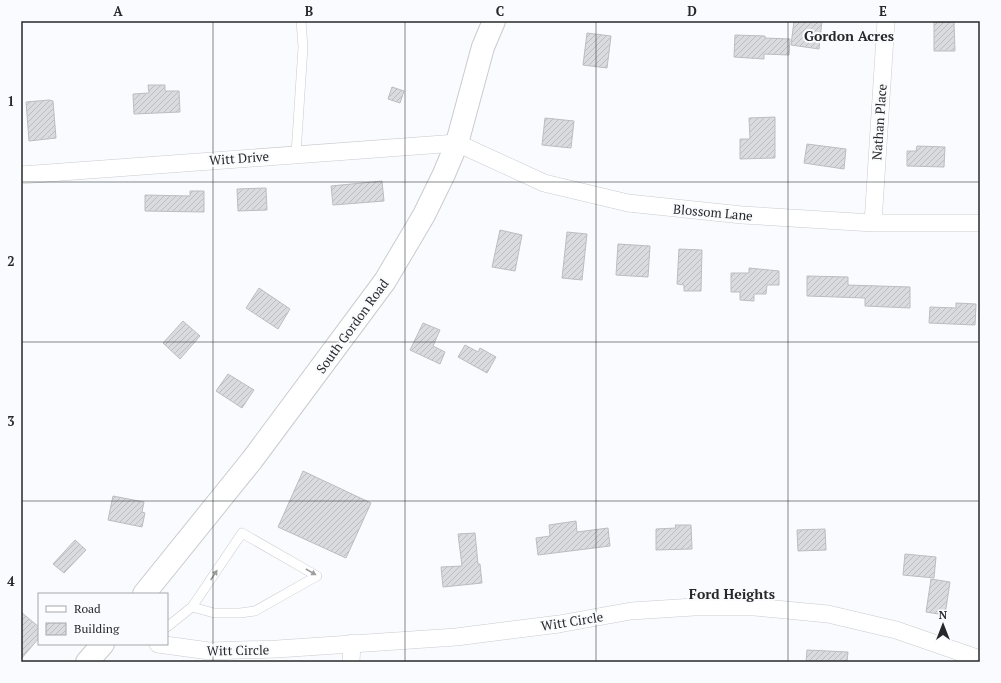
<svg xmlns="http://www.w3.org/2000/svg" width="1001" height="683" viewBox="0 0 1001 683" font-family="'PT Serif',serif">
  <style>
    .building { fill: url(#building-hatch); stroke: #bbbdc0 }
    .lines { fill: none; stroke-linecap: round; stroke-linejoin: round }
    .lane-casing { stroke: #c9cbce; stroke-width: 10 }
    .street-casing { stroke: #c9cbce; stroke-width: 18 }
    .secondary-casing { stroke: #c9cbce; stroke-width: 24 }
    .lane { stroke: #fff; stroke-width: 9 }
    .street { stroke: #fff; stroke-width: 17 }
    .secondary { stroke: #fff; stroke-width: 22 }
    .oneway { fill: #9e9e9f }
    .grid { fill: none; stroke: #272829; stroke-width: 1; stroke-opacity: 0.55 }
    .labels { text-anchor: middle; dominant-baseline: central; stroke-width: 4; stroke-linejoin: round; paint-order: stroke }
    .street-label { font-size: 13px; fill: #272829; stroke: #f9fbfe }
    .neighbourhood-label { font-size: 14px; font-weight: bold; fill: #272829; stroke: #f9fbfe }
    .neatline { fill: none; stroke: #272829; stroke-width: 1.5 }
    .grid-label { font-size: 13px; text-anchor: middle; font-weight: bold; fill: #272829 }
  </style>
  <defs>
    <pattern id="building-hatch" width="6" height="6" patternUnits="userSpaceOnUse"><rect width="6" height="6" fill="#d9dbde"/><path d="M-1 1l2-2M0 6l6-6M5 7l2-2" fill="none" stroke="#babcbe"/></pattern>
  </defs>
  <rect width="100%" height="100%" fill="#f9fbfe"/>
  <path class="building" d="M 794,21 L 822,21 L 819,49 L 791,45 Z
    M 934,22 L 954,22 L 955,51 L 934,51 Z
    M 587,33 L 611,36 L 607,68 L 583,65 Z
    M 735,35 L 765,36 L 765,38 L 790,39 L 789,55 L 764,54 L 764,59 L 734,57 Z
    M 148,85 L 165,85 L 165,91 L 179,91 L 180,112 L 134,114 L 133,94 L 149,93 Z
    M 392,87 L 404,91 L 400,103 L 388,99 Z
    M 49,100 L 53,101 L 56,138 L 29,141 L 26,102 Z
    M 775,117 L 775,158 L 740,159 L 740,139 L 750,139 L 749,118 Z
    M 545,118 L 574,121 L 571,148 L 542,145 Z
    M 807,144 L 846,149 L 844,169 L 804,163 Z
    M 917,146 L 945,147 L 944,167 L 907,166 L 907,151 L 916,151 Z
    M 382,181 L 384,201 L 333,205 L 331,186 Z
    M 266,188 L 267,210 L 238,211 L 237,189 Z
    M 190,191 L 204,191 L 204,212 L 145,211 L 145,195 L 190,196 Z
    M 500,230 L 522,235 L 515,271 L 492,267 Z
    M 567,232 L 587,234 L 582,280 L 562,278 Z
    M 618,244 L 650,246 L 648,277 L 616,275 Z
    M 679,249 L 702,250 L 701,291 L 684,291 L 684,285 L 677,284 Z
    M 749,268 L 779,271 L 779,285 L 767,285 L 766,294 L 754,294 L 754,301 L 740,300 L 740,292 L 731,292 L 731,273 L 749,273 Z
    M 807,276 L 848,277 L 848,285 L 910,287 L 910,308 L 865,306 L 865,298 L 807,296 Z
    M 259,288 L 290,309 L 278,329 L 246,308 Z
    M 956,303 L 976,304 L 975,325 L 929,323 L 930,307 L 956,308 Z
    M 183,321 L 200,336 L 180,359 L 163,343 Z
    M 423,323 L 440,330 L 433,346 L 445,352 L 440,364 L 410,350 Z
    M 465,345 L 478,352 L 480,348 L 496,357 L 487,373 L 458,357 Z
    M 228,374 L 254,390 L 242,408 L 216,391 Z
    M 303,471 L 371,503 L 346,558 L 278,527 Z
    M 113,496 L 144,502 L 142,512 L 145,513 L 142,527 L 108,520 Z
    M 576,521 L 577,532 L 608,528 L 610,546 L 538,555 L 536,538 L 550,536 L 549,525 Z
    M 675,525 L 691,525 L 692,549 L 656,550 L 656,529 L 676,528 Z
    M 825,529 L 826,550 L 798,551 L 797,530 Z
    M 475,533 L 478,564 L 480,564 L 482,583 L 443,587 L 441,567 L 462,566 L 458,534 Z
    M 75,540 L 86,550 L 64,573 L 53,564 Z
    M 905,554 L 936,557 L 934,578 L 903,575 Z
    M 931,579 L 950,582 L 945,615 L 926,612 Z
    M 21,612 L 39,627 L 39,638 L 21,659 Z
    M 807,650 L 848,652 L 847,662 L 806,662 Z"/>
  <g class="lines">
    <defs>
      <path id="lane" d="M 296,154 L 303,47 L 301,21
        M 167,627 L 192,607 L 242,533 L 317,576 L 255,611 L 240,613 L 214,613 L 192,607"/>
      <path id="street" d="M 21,175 L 457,143 L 544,183 L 628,203 L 742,215 L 873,223 L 980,223
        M 873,223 L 886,21
        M 158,644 L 209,651 L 277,649 L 456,637 L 559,624 L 631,611 L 694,607 L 755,607 L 828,614 L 896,630 L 980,659
        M 351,662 L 352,643"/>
      <path id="secondary" d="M 144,594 L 252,460 L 385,281 L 424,215 L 444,174 L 457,143 L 483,47 L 494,21
        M 87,662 L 103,644"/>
    </defs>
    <use href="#lane" class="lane-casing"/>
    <use href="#street" class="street-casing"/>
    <use href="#secondary" class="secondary-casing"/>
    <use href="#lane" class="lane"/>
    <use href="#street" class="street"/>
    <use href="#secondary" class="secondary"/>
  </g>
  <defs><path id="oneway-solid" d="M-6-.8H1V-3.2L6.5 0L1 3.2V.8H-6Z"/></defs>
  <g class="oneway">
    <use href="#oneway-solid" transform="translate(311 572) rotate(30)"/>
    <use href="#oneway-solid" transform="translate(214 575) rotate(-56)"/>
  </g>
  <path class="grid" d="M 213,21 L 213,662M 405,21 L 405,662M 596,21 L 596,662M 788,21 L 788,662M 21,182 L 980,182M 21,342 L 980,342M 21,501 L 980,501"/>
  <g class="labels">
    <g class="street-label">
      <text transform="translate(879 122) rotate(-86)">Nathan Place</text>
      <text transform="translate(239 158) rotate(-4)">Witt Drive</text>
      <text transform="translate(713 212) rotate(5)">Blossom Lane</text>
      <text transform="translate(352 326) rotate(-54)">South Gordon Road</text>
      <text transform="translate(572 621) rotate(-9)">Witt Circle</text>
      <text transform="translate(238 650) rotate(-1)">Witt Circle</text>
    </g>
    <g class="neighbourhood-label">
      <text x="849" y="35">Gordon Acres</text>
      <text x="732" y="593">Ford Heights</text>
    </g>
  </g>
  <rect width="1001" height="683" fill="none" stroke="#f9fbfe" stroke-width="44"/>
  <rect x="38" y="593" width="130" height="52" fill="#f9fbfe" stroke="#a5a7a9"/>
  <rect x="46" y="606" width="20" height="6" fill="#ffffff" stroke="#a5a7a9"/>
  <text x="74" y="613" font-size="12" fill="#272829">Road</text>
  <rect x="46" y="623" width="20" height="12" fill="url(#building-hatch)" stroke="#a5a7a9"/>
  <text x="74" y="633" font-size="12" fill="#272829">Building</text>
  <g transform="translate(943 625)" stroke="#f9fbfe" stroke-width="3" paint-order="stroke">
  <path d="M0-3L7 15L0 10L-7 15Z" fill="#272829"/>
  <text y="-6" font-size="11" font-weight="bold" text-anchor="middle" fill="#272829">N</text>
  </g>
  <rect x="22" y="22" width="957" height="639" class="neatline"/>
  <g class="grid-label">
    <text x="118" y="16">A</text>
    <text x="309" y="16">B</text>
    <text x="500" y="16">C</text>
    <text x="692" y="16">D</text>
    <text x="883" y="16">E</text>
    <text x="11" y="106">1</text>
    <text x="11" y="266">2</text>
    <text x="11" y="426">3</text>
    <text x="11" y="586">4</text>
  </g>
</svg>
